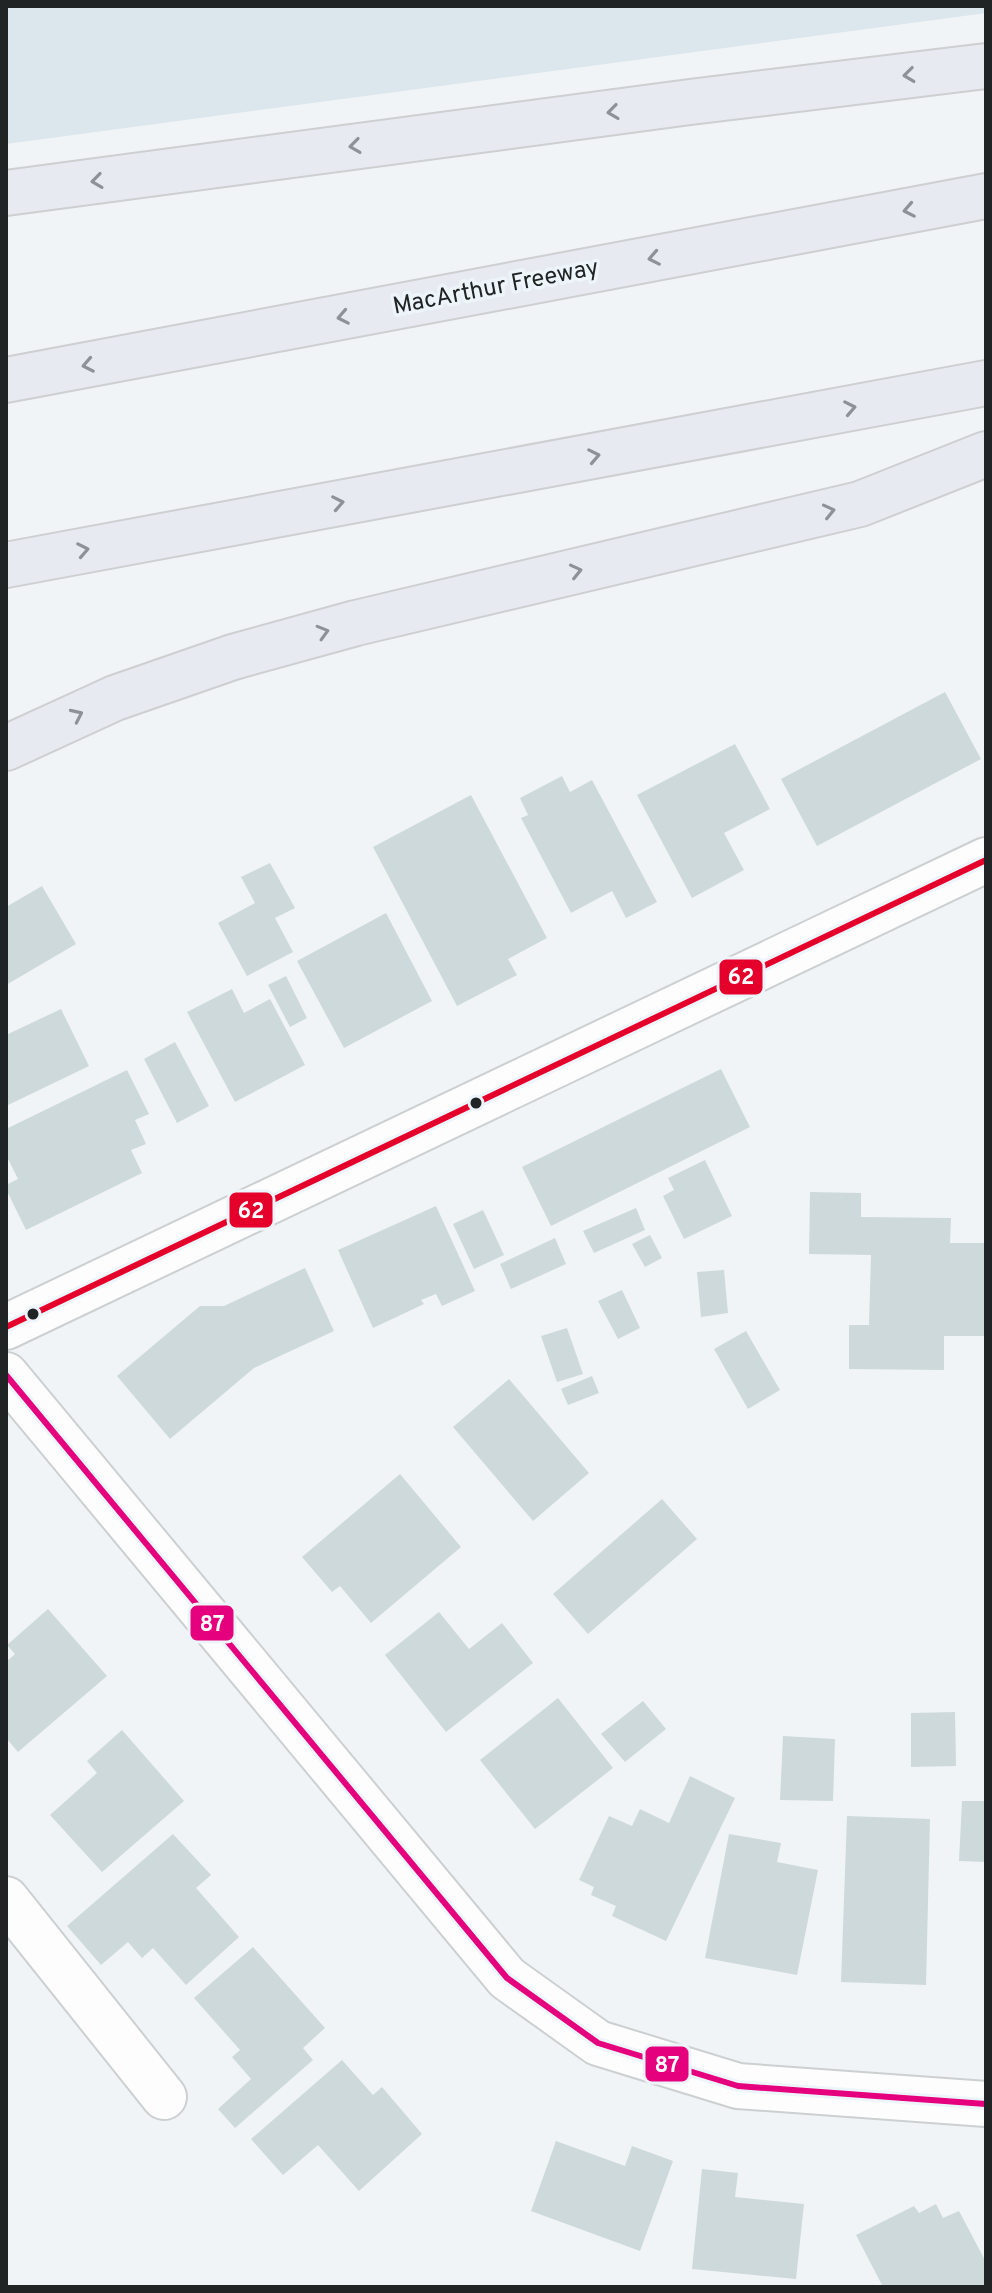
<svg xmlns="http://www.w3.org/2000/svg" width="992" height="2293" viewBox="0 0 992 2293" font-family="Overpass,sans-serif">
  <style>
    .built { fill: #dce6ed }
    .building { fill: #ced9dc }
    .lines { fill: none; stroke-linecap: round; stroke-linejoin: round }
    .minor-casing { stroke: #ccd0d1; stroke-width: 48 }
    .highway-casing { stroke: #cdcfd0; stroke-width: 48 }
    .minor { stroke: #fdfdfe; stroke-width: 44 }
    .highway { stroke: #e7eaf1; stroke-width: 44 }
    .bus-1-casing { stroke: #edf5fa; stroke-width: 12 }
    .bus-2-casing { stroke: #edf5fa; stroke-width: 12 }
    .bus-1 { stroke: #e4002b; stroke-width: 6 }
    .bus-2 { stroke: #e5007d; stroke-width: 6 }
    .oneway { stroke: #8e9195 }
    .bus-dot { fill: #212425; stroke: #edf5fa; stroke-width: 3 }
    .labels { text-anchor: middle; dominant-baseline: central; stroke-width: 7; stroke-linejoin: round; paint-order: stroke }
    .street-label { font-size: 24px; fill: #212425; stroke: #edf5fa }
    .line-badge { stroke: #edf5fa; stroke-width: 3 }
    .badge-label { font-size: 22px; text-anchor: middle; font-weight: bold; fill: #fff }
  </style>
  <rect width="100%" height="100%" fill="#f0f4f7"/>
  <path class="built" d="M 6,6 L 986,6 L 986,13 L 6,144 Z"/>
  <path class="building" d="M 945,692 L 981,759 L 817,846 L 781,779 Z
    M 735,744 L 770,809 L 724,833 L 744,870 L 692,898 L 637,795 Z
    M 562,776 L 570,792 L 592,780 L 657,902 L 626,918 L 612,891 L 571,913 L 521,818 L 528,815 L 520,798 Z
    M 471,795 L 547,938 L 508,959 L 517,975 L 457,1006 L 373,847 Z
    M 270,863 L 295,908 L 275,918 L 293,952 L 247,976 L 218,923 L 255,903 L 241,877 Z
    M 42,886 L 76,944 L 6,985 L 6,907 Z
    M 386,913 L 432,1001 L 344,1048 L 297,961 Z
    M 286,976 L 307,1018 L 290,1027 L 268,985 Z
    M 232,989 L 244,1013 L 270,999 L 305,1065 L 235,1102 L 187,1012 Z
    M 61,1009 L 89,1066 L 6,1106 L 6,1035 Z
    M 175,1042 L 209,1106 L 177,1123 L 144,1059 Z
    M 721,1069 L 750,1127 L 551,1226 L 522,1167 Z
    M 127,1070 L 149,1114 L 135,1120 L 146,1144 L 131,1150 L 142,1173 L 26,1230 L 6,1189 L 6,1185 L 18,1179 L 6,1155 L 6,1129 Z
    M 705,1160 L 732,1216 L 684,1239 L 663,1196 L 674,1190 L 668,1178 Z
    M 810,1192 L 861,1193 L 861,1217 L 951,1218 L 950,1243 L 986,1243 L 986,1336 L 944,1336 L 944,1370 L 849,1369 L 849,1325 L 869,1325 L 871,1255 L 809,1254 Z
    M 436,1206 L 475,1291 L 442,1306 L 436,1294 L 421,1300 L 424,1304 L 373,1328 L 338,1250 Z
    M 636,1208 L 645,1230 L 594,1253 L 583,1231 Z
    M 483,1210 L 504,1255 L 474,1269 L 453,1224 Z
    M 650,1235 L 662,1258 L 645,1267 L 632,1244 Z
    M 555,1238 L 566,1264 L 511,1289 L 500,1264 Z
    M 305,1268 L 334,1331 L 254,1368 L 170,1439 L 117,1376 L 200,1306 L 224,1306 Z
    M 724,1270 L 728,1313 L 701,1317 L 697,1272 Z
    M 622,1290 L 640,1328 L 618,1339 L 598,1301 Z
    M 567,1328 L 583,1374 L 557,1382 L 541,1336 Z
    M 746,1331 L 780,1390 L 748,1409 L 714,1349 Z
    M 592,1376 L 599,1393 L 568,1405 L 561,1389 Z
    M 509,1379 L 589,1473 L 533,1521 L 453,1427 Z
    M 400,1474 L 461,1547 L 371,1623 L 340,1586 L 332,1592 L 302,1557 Z
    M 662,1499 L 697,1539 L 588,1634 L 553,1594 Z
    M 48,1609 L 107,1676 L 18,1752 L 6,1738 L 6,1662 L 15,1654 L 7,1645 Z
    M 439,1612 L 469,1649 L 502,1623 L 533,1663 L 446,1732 L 385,1655 Z
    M 558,1698 L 613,1768 L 535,1829 L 480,1760 Z
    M 643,1701 L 666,1729 L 625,1762 L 601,1734 Z
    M 955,1712 L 956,1766 L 911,1767 L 911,1713 Z
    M 122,1730 L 184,1801 L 102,1872 L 50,1815 L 97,1773 L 87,1761 Z
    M 783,1736 L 835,1739 L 833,1801 L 780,1800 Z
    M 690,1776 L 735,1798 L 666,1941 L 612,1916 L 616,1906 L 591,1895 L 594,1887 L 579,1880 L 609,1816 L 632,1826 L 640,1809 L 669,1823 Z
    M 962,1801 L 986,1801 L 986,1862 L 959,1861 Z
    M 847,1816 L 930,1819 L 926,1985 L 841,1982 Z
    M 173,1834 L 211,1875 L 196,1888 L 239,1937 L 186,1985 L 153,1948 L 142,1958 L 128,1942 L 101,1965 L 67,1926 Z
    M 729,1834 L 781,1843 L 777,1862 L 818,1870 L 797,1975 L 705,1958 Z
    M 253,1947 L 325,2028 L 303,2048 L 313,2060 L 235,2128 L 218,2109 L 251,2079 L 232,2057 L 240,2050 L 194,1998 Z
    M 342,2060 L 373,2095 L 382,2087 L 422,2134 L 359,2191 L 318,2145 L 283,2175 L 251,2139 Z
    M 556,2141 L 625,2166 L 632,2146 L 673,2161 L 640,2251 L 531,2211 Z
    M 702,2169 L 738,2173 L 735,2197 L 804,2204 L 796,2279 L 692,2269 Z
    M 936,2204 L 943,2218 L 959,2211 L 986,2262 L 986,2287 L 883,2287 L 856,2235 L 914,2206 L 919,2213 Z"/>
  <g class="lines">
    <defs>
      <path id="minor" d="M 6,1327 L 986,860
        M 6,1375 L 507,1978 L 598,2043 L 738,2086 L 986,2104
        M 6,1899 L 164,2097"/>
      <path id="highway" d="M 6,193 L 690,102 L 986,66
        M 6,380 L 986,196
        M 6,565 L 986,383
        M 6,748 L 115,698 L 233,657 L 356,623 L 860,504 L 986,454"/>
    </defs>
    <use href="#minor" class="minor-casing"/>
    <use href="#highway" class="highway-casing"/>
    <use href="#minor" class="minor"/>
    <use href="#highway" class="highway"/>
    <defs>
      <path id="bus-1" d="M 6,1327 L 986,860"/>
      <path id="bus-2" d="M 6,1375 L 507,1978 L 598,2043 L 738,2086 L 986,2104"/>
    </defs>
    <use href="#bus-1" class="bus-1-casing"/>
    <use href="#bus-2" class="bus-2-casing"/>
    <use href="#bus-1" class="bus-1"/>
    <use href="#bus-2" class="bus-2"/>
  </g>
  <defs><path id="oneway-chevron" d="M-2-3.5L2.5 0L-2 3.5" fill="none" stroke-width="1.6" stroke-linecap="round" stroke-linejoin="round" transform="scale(2)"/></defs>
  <g class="oneway">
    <use href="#oneway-chevron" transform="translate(909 75) rotate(173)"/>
    <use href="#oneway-chevron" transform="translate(613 112) rotate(172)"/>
    <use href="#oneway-chevron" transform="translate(355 146) rotate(172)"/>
    <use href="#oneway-chevron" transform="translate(97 181) rotate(172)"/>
    <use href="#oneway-chevron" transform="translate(909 210) rotate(169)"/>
    <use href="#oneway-chevron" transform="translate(654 258) rotate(169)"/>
    <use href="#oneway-chevron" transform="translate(343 317) rotate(169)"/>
    <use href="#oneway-chevron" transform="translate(88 365) rotate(169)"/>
    <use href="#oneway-chevron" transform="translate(850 408) rotate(-11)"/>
    <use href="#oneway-chevron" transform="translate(594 456) rotate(-11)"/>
    <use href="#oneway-chevron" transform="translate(338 503) rotate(-11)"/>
    <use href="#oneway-chevron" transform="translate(829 511) rotate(-13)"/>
    <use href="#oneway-chevron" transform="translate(83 550) rotate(-11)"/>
    <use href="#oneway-chevron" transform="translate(576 571) rotate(-13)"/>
    <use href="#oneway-chevron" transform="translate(323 632) rotate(-16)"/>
    <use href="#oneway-chevron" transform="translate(77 715) rotate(-25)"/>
  </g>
  <g class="bus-dot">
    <circle cx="476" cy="1103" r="7"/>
    <circle cx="33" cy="1314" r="7"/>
  </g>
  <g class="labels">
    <g class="street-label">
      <text transform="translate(496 288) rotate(-11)">MacArthur Freeway</text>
    </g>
  </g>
  <g class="line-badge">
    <rect x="718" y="958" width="46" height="38" rx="8" fill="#e4002b"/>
    <rect x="228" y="1191" width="46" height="38" rx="8" fill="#e4002b"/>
    <rect x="189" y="1604" width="46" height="38" rx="8" fill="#e5007d"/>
    <rect x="644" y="2045" width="46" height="38" rx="8" fill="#e5007d"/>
  </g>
  <g class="badge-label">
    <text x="741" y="984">62</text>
    <text x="251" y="1218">62</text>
    <text x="212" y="1631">87</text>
    <text x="667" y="2072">87</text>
  </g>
  <rect width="992" height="2293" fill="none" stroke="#212425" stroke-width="16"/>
</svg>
